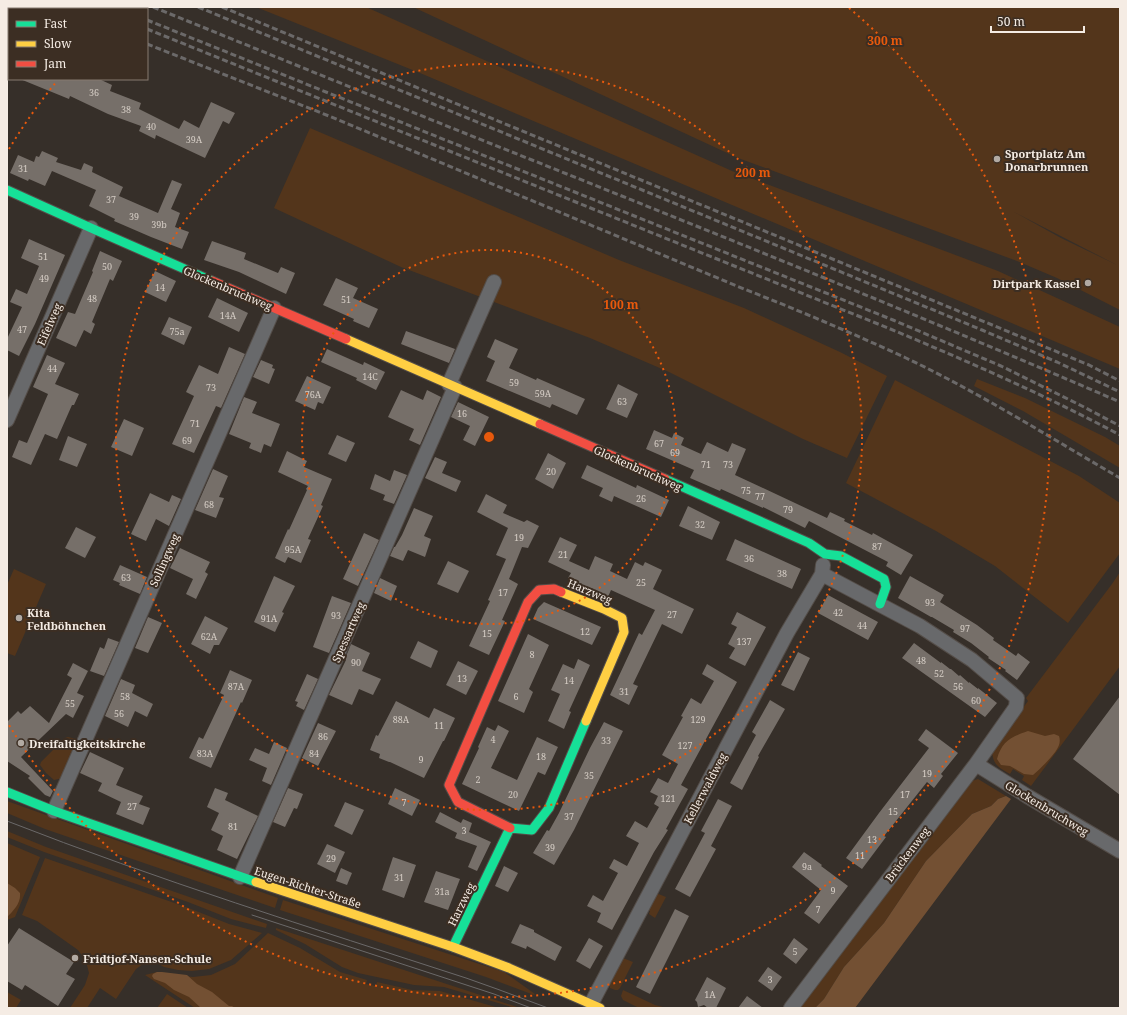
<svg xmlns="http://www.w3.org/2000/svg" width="1127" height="1015" viewBox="0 0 1127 1015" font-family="'Noto Serif',serif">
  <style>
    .green { fill: #53351b; fill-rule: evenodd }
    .forest { fill: #735033 }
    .building { fill: #766f69 }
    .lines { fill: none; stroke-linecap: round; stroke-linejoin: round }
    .street-casing { stroke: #544d48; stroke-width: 16 }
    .fast-casing { stroke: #544d48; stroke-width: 11 }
    .slow-casing { stroke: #544d48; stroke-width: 11 }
    .jam-casing { stroke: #544d48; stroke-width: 11 }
    .street { stroke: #68696b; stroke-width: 14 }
    .fast { stroke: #16e098; stroke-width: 9 }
    .slow { stroke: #ffcf43; stroke-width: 9 }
    .jam { stroke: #f24e42; stroke-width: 9 }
    .tram { stroke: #6b6969; stroke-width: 1 }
    .rail { stroke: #6b6969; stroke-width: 3; stroke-dasharray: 6 3; stroke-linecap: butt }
    .ring { fill: none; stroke: #e8590c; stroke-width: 2; stroke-dasharray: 2 4 }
    .poi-dot { fill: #b2aaa3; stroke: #3c2e23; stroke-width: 1.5 }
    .labels { text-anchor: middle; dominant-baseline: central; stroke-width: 4; stroke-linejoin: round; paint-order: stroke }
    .number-label { font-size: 9px; fill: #d5cdc5 }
    .poi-label { font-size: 11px; font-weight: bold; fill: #f5ece4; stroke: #3c2e23; text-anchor: start }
    .street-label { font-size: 11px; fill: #f5ece4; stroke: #3c2e23 }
    .centre { fill: #e8590c; stroke: #3c2e23; stroke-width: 2 }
    .ring-label { font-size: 12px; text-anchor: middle; font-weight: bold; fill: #e8590c; stroke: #3c2e23; stroke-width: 4; stroke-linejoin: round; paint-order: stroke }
  </style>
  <rect width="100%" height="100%" fill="#362f29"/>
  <path class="green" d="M 256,7 L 366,7 L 732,171 L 998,271 L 1120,327 L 1120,369 L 420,73 Z
    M 413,7 L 1120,7 L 1120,310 L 1057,278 L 1017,261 L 738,158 ZM 1014,212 L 1117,265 L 1061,238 Z
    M 310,128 L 619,260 L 744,308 L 840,352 L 887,376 L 847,458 L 803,439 L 669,372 L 590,338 L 401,267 L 274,208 Z
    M 977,379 L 1025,398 L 1105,437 L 1120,446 L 1120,468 L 1023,411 L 974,386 Z
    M 895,380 L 1079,476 L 1120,503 L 1120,553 L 1068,623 L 995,566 L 936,531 L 846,483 Z
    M 14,569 L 46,584 L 15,656 L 7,653 L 7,585 Z
    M 1120,572 L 1120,666 L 1031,786 L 1022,780 L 1024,776 L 1013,769 L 1010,774 C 998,767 993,765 992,751 L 1028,701 L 1026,698 L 1112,584 Z
    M 68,737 L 76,739 L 78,743 L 63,778 L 54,780 L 46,773 L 40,765 L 41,762 L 65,738 Z
    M 978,779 L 1006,796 L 998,799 L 991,806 L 972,814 L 926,861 L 884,923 L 844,967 L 824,999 L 815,1008 L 797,1008 L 969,782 Z
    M 7,801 L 278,898 L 275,908 L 45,829 L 7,813 Z
    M 7,831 L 46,847 L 267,924 L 266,928 L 231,919 L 188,902 L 44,852 L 7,837 Z
    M 7,843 L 40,857 L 15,917 L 7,920 Z
    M 45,858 L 186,907 L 229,924 L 262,933 L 231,960 L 209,969 L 192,971 L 178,970 L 164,967 L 157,963 L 146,962 L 136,969 L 116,999 L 100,988 L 87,1008 L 70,1008 L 85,985 L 89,973 L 86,961 L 78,950 L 37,921 L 22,915 Z
    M 656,893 L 666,897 L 655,918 L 649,914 L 650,911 L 648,910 Z
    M 283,900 L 504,972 L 535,994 L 534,995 L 486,977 L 280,910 Z
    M 276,928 L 520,1008 L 515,1008 L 444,987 L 414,985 L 358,973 L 342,967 L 305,944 L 276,930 Z
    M 268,933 L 300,948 L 340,972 L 367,980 L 366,984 L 376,986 L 377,982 L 412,990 L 440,991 L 499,1008 L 195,1008 L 145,975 L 157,972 L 176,975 L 193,977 L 211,975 L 235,964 Z
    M 623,958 L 633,962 L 620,988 L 618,990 L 615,990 L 610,988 L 610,983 Z
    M 623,990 L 655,1005 L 667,1008 L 639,1008 L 623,1000 L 621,996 Z
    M 7,992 L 21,1000 L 16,1008 L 7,1008 Z
    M 167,994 L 188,1008 L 157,1008 Z"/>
  <path class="forest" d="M 1028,731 L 1045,736 L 1054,734 L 1059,736 C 1060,739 1060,742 1059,745 C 1056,754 1040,769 1033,775 L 1024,774 L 1010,766 L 1001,765 L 997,759 C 1002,741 1011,737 1028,731 Z
    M 1006,796 L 1011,799 L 855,1008 L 815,1008 L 824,999 L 844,967 L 884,923 L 926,861 L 972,814 L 991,806 L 998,799 Z
    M 7,883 L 15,888 L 20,893 C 21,903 14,910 7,917 Z
    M 157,972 L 162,972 L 187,975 L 197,984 L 212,992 L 229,1006 L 232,1006 L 235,1008 L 201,1008 L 189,997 L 174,990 L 165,983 L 154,979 L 152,976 L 153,974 Z"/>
  <path class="building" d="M 20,79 L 99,79 L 112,85 L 110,91 L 141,103 L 139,109 L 179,129 L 184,120 L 199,128 L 211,102 L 235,113 L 229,124 L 223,121 L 205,158 L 156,135 L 155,139 L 139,131 L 141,126 L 108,114 L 70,96 L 69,99 Z
    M 42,151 L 58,158 L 56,162 L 81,170 L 84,163 L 93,167 L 92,172 L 123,187 L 119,196 L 158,213 L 172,180 L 182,184 L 171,209 L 180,213 L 175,227 L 189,232 L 182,249 L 151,237 L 114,221 L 115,219 L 89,206 L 96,190 L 52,171 L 45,186 L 29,179 L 28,181 L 10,173 L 18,155 L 34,162 L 36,156 L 39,157 Z
    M 29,239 L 65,255 L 35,324 L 19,356 L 7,350 L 7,339 L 22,307 L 10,302 L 16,289 L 27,294 L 39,266 L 21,258 Z
    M 212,241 L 246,253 L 244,259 L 278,273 L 281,267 L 295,273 L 286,294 L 239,272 L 204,260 Z
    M 100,251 L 122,261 L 113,281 L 110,279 L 92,322 L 95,324 L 91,334 L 84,330 L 76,347 L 56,338 L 68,312 L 75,314 L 93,272 L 92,271 Z
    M 155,271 L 176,281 L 166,302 L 145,292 Z
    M 336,278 L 358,288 L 353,298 L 378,309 L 369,328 L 353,321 L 354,319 L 323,305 Z
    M 217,298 L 248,313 L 239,332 L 208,317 Z
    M 169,317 L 192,327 L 184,345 L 161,334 Z
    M 406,331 L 455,349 L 449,363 L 401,344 Z
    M 495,339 L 518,349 L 509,368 L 536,380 L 537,378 L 585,399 L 577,415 L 552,404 L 550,408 L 486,381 L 495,361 L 487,357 Z
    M 229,347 L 245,354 L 221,408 L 216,406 L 194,453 L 172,444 L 194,396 L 186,392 L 199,365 L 218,374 Z
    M 327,349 L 363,365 L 364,362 L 385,372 L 376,390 L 356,380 L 357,378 L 321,362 Z
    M 47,355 L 65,363 L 55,384 L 79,394 L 74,405 L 72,405 L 57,439 L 45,434 L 31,465 L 12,457 L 19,440 L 27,443 L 48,394 L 33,387 Z
    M 261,360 L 273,365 L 272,368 L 275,369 L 269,384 L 253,377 Z
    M 307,376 L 331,387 L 323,404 L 318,402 L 315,410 L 295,401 Z
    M 618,384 L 638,394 L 627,418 L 606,409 Z
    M 401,390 L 423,400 L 427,390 L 441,397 L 420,445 L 409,440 L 414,429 L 388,417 Z
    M 244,397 L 257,402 L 252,413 L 280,424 L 271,447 L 264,444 L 261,453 L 249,448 L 251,443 L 229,434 Z
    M 458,402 L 489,417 L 475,446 L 463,440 L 470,426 L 451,417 Z
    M 124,419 L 144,428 L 132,456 L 111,447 Z
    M 654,430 L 672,438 L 674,433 L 684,438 L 681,445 L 701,454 L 707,442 L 728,452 L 732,443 L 746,449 L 735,475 L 827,518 L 830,512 L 845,519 L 844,521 L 872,535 L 873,533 L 913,555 L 901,575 L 886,566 L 888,562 L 809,521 L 805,528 L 763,507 L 763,508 L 721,489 L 720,491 L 690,478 L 694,470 L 646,449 Z
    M 337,435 L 355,443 L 346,462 L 328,454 Z
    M 68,436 L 87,444 L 77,467 L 59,460 Z
    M 287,451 L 307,461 L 304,467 L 332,479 L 321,505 L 323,506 L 308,539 L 311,540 L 301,563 L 288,557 L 285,563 L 275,558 L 288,529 L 289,530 L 307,490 L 306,489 L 308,486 L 278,472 Z
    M 548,453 L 566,463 L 553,489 L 535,479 Z
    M 435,457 L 447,462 L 442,473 L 461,481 L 456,492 L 425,478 Z
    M 587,465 L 636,488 L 637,485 L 669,500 L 661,517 L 614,496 L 612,502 L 599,496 L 603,488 L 581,478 Z
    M 213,469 L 228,476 L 219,497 L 224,498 L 216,518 L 195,510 Z
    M 394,470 L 407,475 L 394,504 L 383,500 L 385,495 L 370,489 L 375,474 L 390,481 Z
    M 150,493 L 169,502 L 172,495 L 181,499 L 169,526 L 156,519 L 146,541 L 131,534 Z
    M 486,494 L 507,505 L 503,513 L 524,522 L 527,520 L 539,526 L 528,548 L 522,547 L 509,579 L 518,584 L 502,620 L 505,621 L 489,655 L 469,646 L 490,601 L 488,600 L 506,559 L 496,555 L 508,528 L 477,512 Z
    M 688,506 L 720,522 L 712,540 L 679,526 Z
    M 414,508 L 433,516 L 424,536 L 431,539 L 425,557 L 408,550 L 403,561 L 390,556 L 394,547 L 395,547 L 402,535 Z
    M 76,527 L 96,537 L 85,558 L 65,548 Z
    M 364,533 L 379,540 L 358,586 L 343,579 Z
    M 560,537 L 577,545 L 569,561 L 589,570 L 595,556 L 613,564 L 610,571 L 627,579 L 635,562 L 643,566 L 645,562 L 662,570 L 653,589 L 694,609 L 682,634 L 662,624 L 633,684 L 638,686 L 629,705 L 610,695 L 639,633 L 642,635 L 655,610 L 611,590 L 608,597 L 568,578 L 571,573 L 548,562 Z
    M 735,539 L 801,569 L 792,589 L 726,560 Z
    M 180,548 L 210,562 L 205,572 L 208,574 L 196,599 L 186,594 L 193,579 L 170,568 Z
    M 448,561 L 469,571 L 458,593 L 437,584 Z
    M 120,565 L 147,577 L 140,594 L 119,585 L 120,583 L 113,580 Z
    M 274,576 L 295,586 L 282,612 L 284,613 L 275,632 L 254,622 Z
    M 910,576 L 944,595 L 940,602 L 977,625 L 994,638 L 993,640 L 1016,656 L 1018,653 L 1030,662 L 1017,680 L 1005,671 L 1006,670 L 988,658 L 989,657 L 971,643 L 953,632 L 954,630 L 932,617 L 931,617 L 898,598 Z
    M 380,578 L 397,586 L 391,601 L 374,593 Z
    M 828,595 L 878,622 L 868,640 L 818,613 Z
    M 332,596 L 351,603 L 329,653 L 313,647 Z
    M 544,602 L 601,627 L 592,645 L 533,619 L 538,608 Z
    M 737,612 L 766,627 L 745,666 L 729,658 L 735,648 L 728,644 L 737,627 L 731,624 Z
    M 205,616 L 228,628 L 219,645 L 214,645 L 210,654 L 191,644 Z
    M 148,617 L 162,623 L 148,653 L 135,648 Z
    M 528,634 L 549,645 L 529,689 L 533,692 L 524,713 L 498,701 Z
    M 108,638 L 119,642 L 104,676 L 90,671 L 100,647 L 104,649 Z
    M 418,641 L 438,651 L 431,668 L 410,658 Z
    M 914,643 L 941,663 L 941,662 L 950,669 L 951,669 L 959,676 L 960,675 L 969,683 L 969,682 L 978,689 L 978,688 L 997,703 L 985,717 L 902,658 Z
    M 351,644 L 370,653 L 362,671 L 381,679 L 373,695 L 359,689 L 352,705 L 329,695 L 346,660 L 345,659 Z
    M 798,652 L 810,658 L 794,691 L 781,685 Z
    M 578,659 L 590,665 L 569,711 L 571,712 L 564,729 L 548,721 L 560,694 L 551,690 L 563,664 L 574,669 Z
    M 458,661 L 478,671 L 466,695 L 446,685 Z
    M 73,663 L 88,671 L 77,693 L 84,696 L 73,718 L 66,714 L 21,757 L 53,791 L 50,797 L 45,795 L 28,778 L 30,776 L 7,761 L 7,722 L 18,711 L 21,714 L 30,706 L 49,723 L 72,678 L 67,675 Z
    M 707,664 L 737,682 L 681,785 L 688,789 L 666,829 L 668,830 L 654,852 L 612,930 L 597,922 L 601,913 L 587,906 L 593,895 L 603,901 L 618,873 L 609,868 L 614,859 L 627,866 L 639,843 L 626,836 L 635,821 L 647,828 L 659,807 L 654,804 L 658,796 L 650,792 L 658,778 L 668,783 L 678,764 L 662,755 L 683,717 L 681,716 L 691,698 L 701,704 L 714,681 L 702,674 Z
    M 230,670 L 252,680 L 242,703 L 241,702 L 211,768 L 189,758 L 199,737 L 203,739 L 224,695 L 220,693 Z
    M 307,674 L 318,679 L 304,710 L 296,706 L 298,702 L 295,701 Z
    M 121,679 L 135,685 L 132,693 L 153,704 L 147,717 L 135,711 L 128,727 L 105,716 Z
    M 1120,696 L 1120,795 L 1073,759 Z
    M 770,700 L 785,709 L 758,756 L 759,757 L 742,790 L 730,783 L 756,735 L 752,732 Z
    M 396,701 L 429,718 L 434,708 L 455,718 L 444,741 L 443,741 L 424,778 L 390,762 L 389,762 L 379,758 L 380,754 L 370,750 L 376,735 L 378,736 Z
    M 604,722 L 623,731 L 574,830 L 554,865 L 533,853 L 547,830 L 549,831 L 559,813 L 590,748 Z
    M 318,723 L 336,731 L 318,766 L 302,758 Z
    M 498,725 L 509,731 L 491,768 L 517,780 L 537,737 L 558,747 L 545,775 L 538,772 L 519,811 L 462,784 L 479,748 L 478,747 L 487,727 L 495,731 Z
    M 926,729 L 958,753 L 941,774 L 943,776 L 934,788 L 927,782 L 884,836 L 886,837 L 862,869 L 846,858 L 879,813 L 929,748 L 918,740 Z
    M 274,742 L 287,748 L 271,785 L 262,781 L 267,768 L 249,760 L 255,748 L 269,754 Z
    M 90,752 L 124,768 L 116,785 L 143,796 L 139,804 L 150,808 L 143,825 L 116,814 L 121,802 L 98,791 L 102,783 L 80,773 Z
    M 215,788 L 228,793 L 225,800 L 258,816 L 237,859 L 217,850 L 223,836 L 211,830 L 219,813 L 207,807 Z
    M 288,788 L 303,794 L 297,809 L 294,808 L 285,827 L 273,822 Z
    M 395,788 L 420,800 L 412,816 L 388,804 Z
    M 718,799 L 732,806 L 711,846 L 716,849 L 690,897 L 675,889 L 705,833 L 701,831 Z
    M 345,802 L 364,810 L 352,835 L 334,826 Z
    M 440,812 L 461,823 L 463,819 L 472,823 L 469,832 L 491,842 L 477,871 L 468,867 L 477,846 L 455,838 L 457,833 L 435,822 Z
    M 327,844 L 345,852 L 335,873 L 317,864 Z
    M 804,852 L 822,865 L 821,866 L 848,886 L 819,924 L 804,913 L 821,890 L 792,867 Z
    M 393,857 L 416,865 L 404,898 L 382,890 Z
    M 504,866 L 518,873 L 508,892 L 495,886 Z
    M 341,868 L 352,873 L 347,885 L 336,881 Z
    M 436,871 L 460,879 L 448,910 L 424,902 Z
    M 675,909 L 689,916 L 650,994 L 636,987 Z
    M 520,924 L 534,930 L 534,932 L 562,947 L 555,961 L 527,946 L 526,949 L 511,943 Z
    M 19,928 L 74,962 L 66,974 L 75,979 L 58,1006 L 25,985 L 22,990 L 7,981 L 7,946 Z
    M 589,938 L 603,946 L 590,969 L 576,961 Z
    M 794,938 L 808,949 L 796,964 L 783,954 Z
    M 768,967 L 782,977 L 772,991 L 758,981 Z
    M 707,977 L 726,988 L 716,1008 L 708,1008 L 704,1005 L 698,1007 L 697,1002 L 695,1000 Z
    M 747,996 L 763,1008 L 738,1008 Z"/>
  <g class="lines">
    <defs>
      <path id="street" d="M 449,384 L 494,282
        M 7,420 L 91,228
        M 976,764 L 1027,796 L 1120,851
        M 54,811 L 274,308
        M 240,877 L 455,387
        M 591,1004 L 787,633 L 822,574 L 823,565
        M 791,1008 L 976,764 L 1016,707 L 1017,698 L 972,660 L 920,626 L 822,574"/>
      <path id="fast" d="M 7,190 L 91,228 L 212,281
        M 665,479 L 809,543 L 825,554 L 841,556 L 884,579 L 886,587 L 880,604
        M 7,792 L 54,811 L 256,882
        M 453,947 L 510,828 L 532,830 L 549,808 L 586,721"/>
      <path id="slow" d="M 346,339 L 540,424
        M 561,592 L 604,609 L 622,618 L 624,632 L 586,721
        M 256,882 L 453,947 L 509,968 L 600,1008"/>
      <path id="jam" d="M 212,281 L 346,339
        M 540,424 L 665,479
        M 510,828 L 458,802 L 449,785 L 528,602 L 539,590 L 554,589 L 561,592"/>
    </defs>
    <use href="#street" class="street-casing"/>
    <use href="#fast" class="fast-casing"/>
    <use href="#slow" class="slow-casing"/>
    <use href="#jam" class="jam-casing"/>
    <use href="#street" class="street"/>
    <use href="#fast" class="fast"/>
    <use href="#slow" class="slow"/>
    <use href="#jam" class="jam"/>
    <path class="tram" d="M 7,821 C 158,880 312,928 466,978 L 497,989 L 548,1008
      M 252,915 L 494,994 L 531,1008"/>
    <path class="rail" d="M 57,7 L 62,9
      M 93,7 L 98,9
      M 115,7 L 120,9
      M 153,7 C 279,58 406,110 532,160 C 729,239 926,318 1120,402
      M 198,7 L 982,330 L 1057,362 L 1120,392
      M 222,7 L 985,322 L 1089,365 L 1120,381
      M 147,20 L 893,320 L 1001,366 L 1082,406 L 1120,426
      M 147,29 L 888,328 C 967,361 1045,395 1120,435
      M 147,44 L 329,116 L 744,289 C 798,310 852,333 906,358 C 980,393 1049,437 1120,478"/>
  </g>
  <g class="ring">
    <circle cx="489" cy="437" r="187"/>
    <circle cx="489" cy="437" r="373"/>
    <path d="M9 149A560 560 0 0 1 57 81M849 8A560 560 0 1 1 9 725"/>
  </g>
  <g class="poi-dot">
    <circle cx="997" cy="159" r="4"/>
    <circle cx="1088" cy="283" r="4"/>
    <circle cx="19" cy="618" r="4"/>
    <circle cx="21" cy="743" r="4"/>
    <circle cx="75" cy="958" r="4"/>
  </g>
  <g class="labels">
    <g class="number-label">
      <text x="94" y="92">36</text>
      <text x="126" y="109">38</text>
      <text x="151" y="126">40</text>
      <text x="194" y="139">39A</text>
      <text x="23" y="168">31</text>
      <text x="111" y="199">37</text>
      <text x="134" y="216">39</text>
      <text x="159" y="224">39b</text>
      <text x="43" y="256">51</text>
      <text x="107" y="266">50</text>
      <text x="44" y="278">49</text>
      <text x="160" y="287">14</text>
      <text x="92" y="298">48</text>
      <text x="346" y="299">51</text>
      <text x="228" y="315">14A</text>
      <text x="22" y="329">47</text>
      <text x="177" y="331">75a</text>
      <text x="52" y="368">44</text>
      <text x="370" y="376">14C</text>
      <text x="514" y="382">59</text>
      <text x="211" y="387">73</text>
      <text x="543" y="393">59A</text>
      <text x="313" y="394">76A</text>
      <text x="622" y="401">63</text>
      <text x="462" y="413">16</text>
      <text x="195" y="423">71</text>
      <text x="187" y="440">69</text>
      <text x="659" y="443">67</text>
      <text x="675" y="452">69</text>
      <text x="706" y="464">71</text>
      <text x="728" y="464">73</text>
      <text x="551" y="471">20</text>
      <text x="746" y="490">75</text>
      <text x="760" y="496">77</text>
      <text x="641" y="498">26</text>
      <text x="209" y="504">68</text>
      <text x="788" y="509">79</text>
      <text x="700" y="524">32</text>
      <text x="519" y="537">19</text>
      <text x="877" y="546">87</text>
      <text x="293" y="549">95A</text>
      <text x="563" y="554">21</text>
      <text x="749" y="558">36</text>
      <text x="782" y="573">38</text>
      <text x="126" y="577">63</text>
      <text x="641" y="582">25</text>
      <text x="503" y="592">17</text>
      <text x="930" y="602">93</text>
      <text x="838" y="612">42</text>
      <text x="672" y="614">27</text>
      <text x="336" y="615">93</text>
      <text x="269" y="618">91A</text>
      <text x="862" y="625">44</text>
      <text x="965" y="628">97</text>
      <text x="585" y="631">12</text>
      <text x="487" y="633">15</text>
      <text x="209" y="636">62A</text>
      <text x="744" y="641">137</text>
      <text x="532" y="654">8</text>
      <text x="921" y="660">48</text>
      <text x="356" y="662">90</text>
      <text x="939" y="673">52</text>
      <text x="462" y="678">13</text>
      <text x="569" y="680">14</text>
      <text x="236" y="686">87A</text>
      <text x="958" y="686">56</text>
      <text x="624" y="691">31</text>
      <text x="125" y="696">58</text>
      <text x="516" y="696">6</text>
      <text x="976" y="700">60</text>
      <text x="70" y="703">55</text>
      <text x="119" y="713">56</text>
      <text x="401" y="719">88A</text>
      <text x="698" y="719">129</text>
      <text x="439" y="725">11</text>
      <text x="323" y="736">86</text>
      <text x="493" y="739">4</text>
      <text x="606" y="740">33</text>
      <text x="685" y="745">127</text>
      <text x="205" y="753">83A</text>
      <text x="314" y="753">84</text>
      <text x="541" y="756">18</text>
      <text x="421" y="759">9</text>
      <text x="927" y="773">19</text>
      <text x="589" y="775">35</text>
      <text x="478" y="779">2</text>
      <text x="513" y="794">20</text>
      <text x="905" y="794">17</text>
      <text x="668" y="798">121</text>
      <text x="404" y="802">7</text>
      <text x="132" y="806">27</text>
      <text x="893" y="811">15</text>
      <text x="569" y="816">37</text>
      <text x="233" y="826">81</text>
      <text x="464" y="830">3</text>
      <text x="872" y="839">13</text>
      <text x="550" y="847">39</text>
      <text x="860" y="855">11</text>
      <text x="331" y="858">29</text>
      <text x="807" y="866">9a</text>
      <text x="399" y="877">31</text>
      <text x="833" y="890">9</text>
      <text x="442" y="891">31a</text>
      <text x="818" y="909">7</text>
      <text x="795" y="951">5</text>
      <text x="770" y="979">3</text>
      <text x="710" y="994">1A</text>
    </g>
    <g class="poi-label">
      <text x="1005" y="153">Sportplatz Am<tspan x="1005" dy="13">Donarbrunnen</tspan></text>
      <text x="1080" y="283" text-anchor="end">Dirtpark Kassel</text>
      <text x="27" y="612">Kita<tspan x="27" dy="13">Feldböhnchen</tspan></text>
      <text x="29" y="743">Dreifaltigkeitskirche</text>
      <text x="83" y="958">Fridtjof-Nansen-Schule</text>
    </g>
    <g class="street-label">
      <text transform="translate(228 288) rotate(23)">Glockenbruchweg</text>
      <text transform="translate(49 324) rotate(-66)">Eifelweg</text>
      <text transform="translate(638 468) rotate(24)">Glockenbruchweg</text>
      <text transform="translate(164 560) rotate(-66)">Sollingweg</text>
      <text transform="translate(590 591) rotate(23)">Harzweg</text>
      <text transform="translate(348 632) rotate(-66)">Spessartweg</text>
      <text transform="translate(705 788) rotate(-62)">Kellerwaldweg</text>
      <text transform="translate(1047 808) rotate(31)">Glockenbruchweg</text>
      <text transform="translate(907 854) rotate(-53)">Brückenweg</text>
      <text transform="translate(308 887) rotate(18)">Eugen-Richter-Straße</text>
      <text transform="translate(461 904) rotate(-64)">Harzweg</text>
    </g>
  </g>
  <circle cx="489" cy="437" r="6" class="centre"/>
  <g class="ring-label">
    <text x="885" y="45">300 m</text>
    <text x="753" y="177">200 m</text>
    <text x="621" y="309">100 m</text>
  </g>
  <rect width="1127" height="1015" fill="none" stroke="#f5ece4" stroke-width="16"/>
  <rect x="8" y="8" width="140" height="72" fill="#3c2e23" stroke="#867a70"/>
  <rect x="16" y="21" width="20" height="6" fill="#16e098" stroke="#867a70"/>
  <text x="44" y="28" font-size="12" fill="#f5ece4">Fast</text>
  <rect x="16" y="41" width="20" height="6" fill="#ffcf43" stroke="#867a70"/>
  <text x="44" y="48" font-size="12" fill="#f5ece4">Slow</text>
  <rect x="16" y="61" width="20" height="6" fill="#f24e42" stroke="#867a70"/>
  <text x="44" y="68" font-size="12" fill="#f5ece4">Jam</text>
  <path d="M991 26v6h93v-6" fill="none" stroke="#f5ece4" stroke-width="2"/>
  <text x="997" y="26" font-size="12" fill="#f5ece4" stroke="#3c2e23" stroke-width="3" paint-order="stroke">50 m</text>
</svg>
